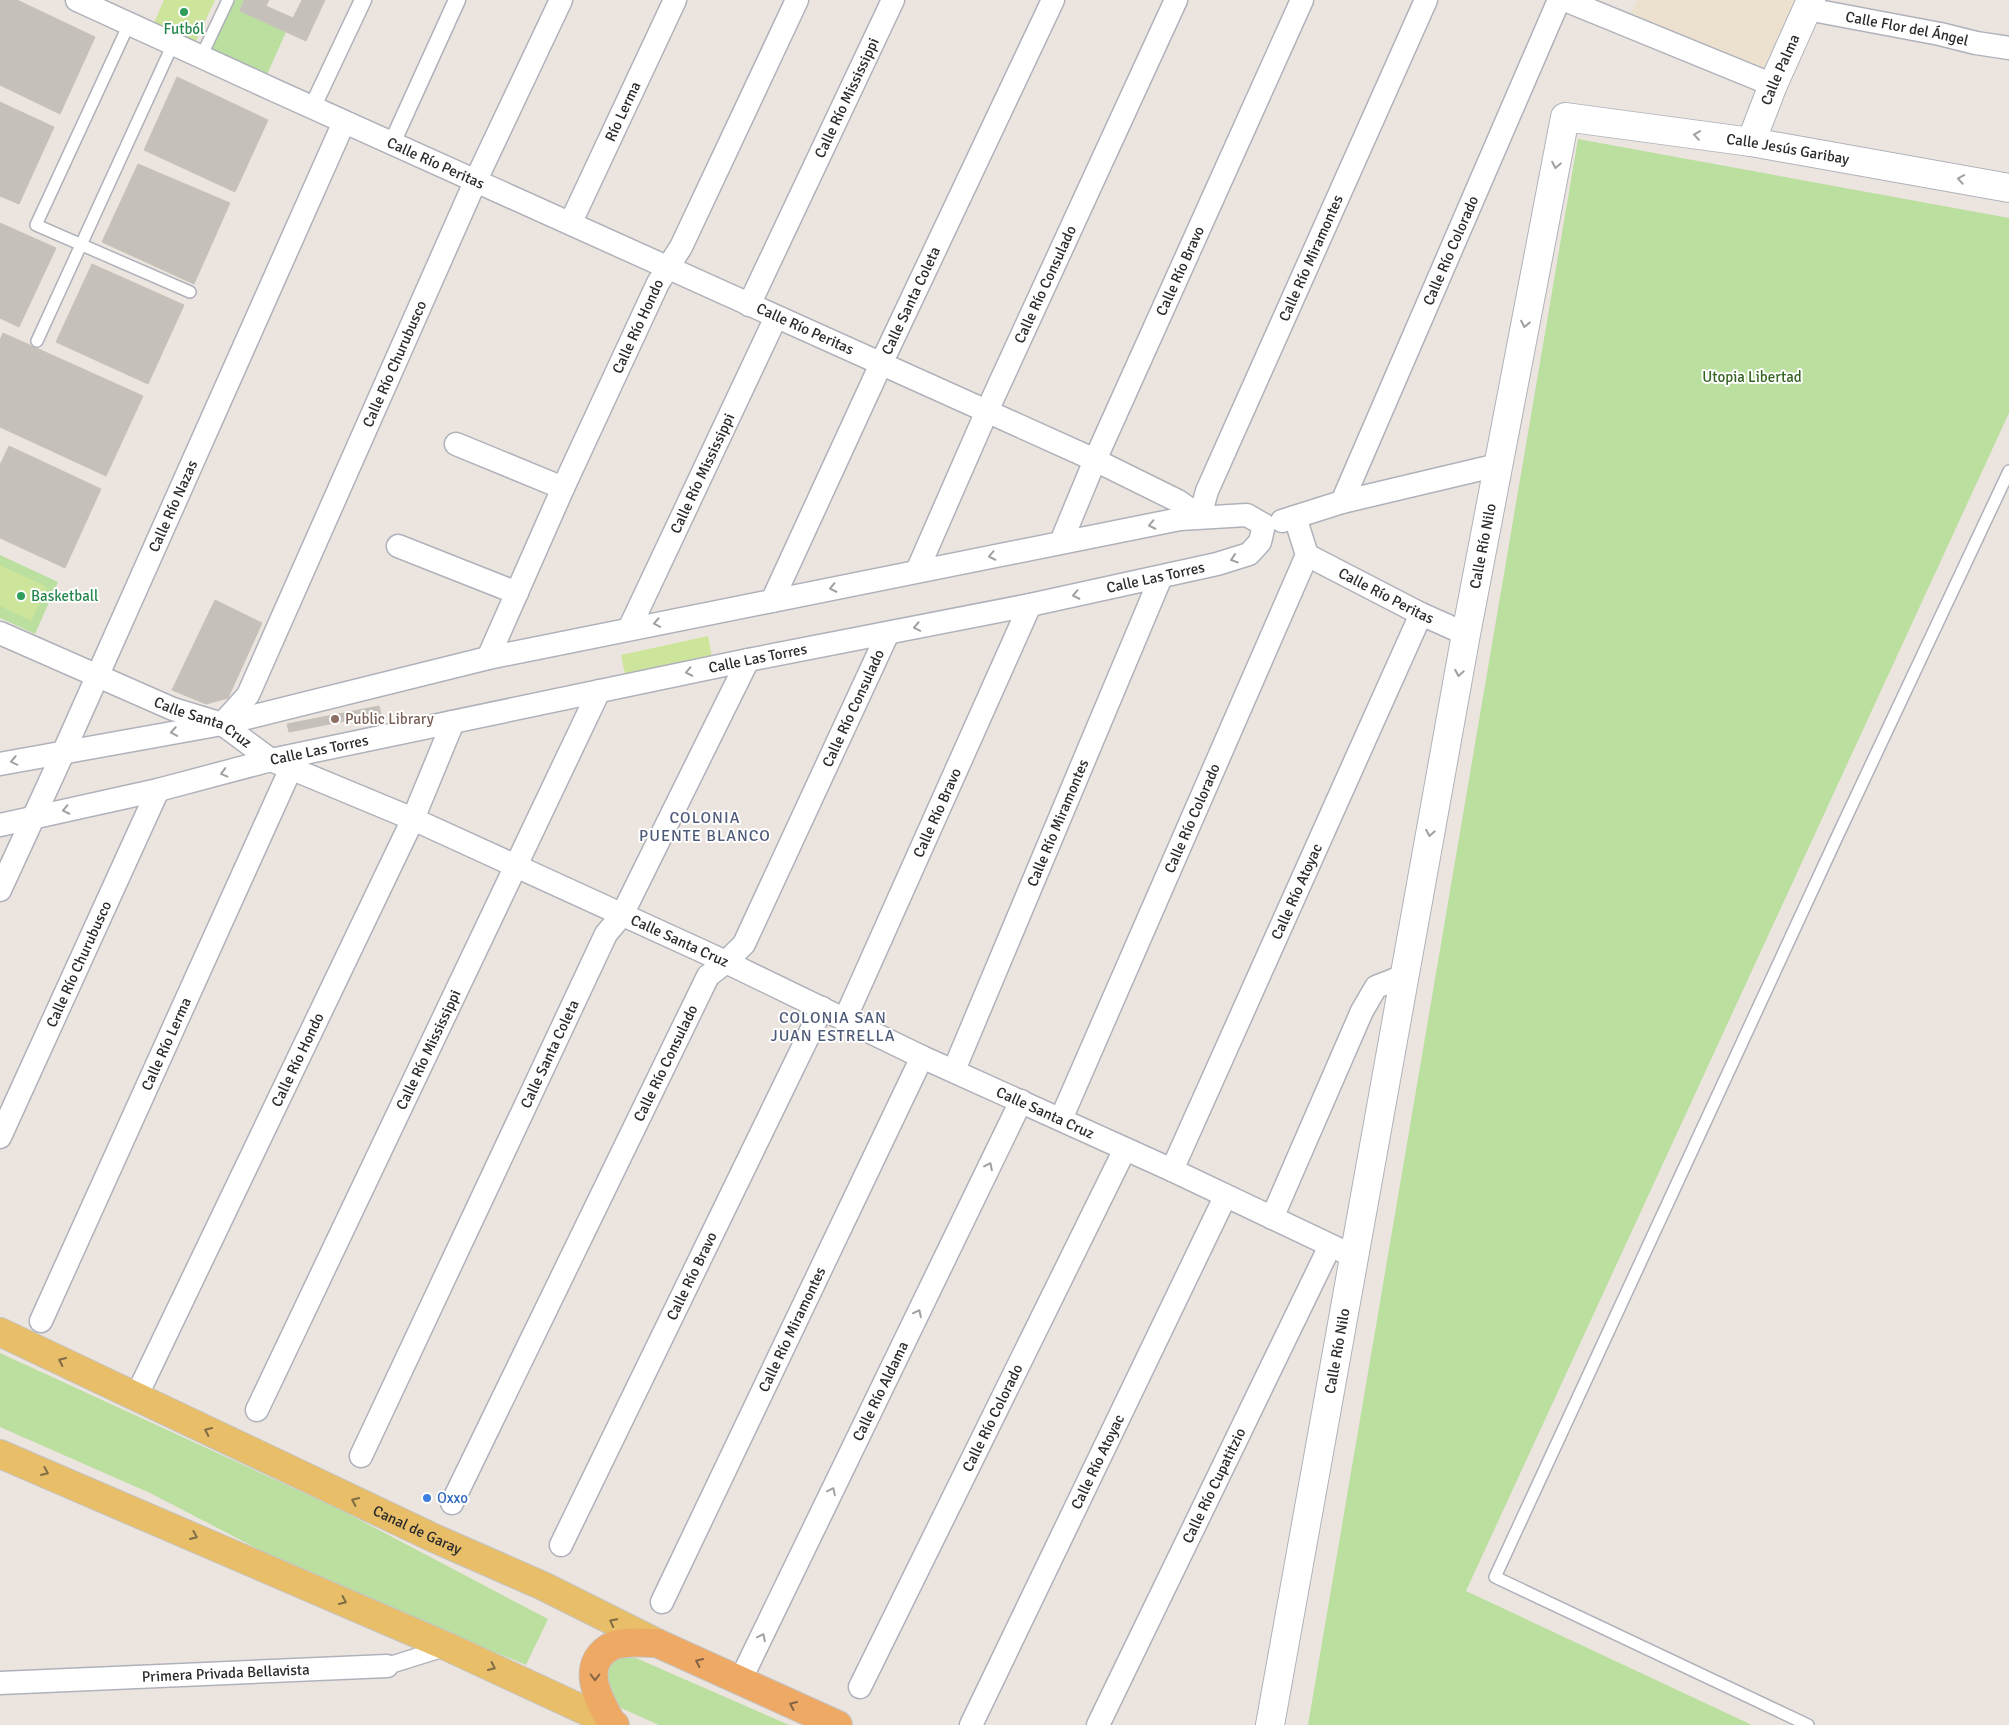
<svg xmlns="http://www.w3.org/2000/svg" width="2009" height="1725" viewBox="0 0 2009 1725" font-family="Signika,sans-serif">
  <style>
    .education { fill: #ece0cf }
    .green { fill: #badf9f }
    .pitch { fill: #cde59b }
    .building { fill: #c5c0ba; stroke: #c7c1b8 }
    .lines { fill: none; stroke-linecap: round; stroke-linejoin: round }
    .service-casing { stroke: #afb2bb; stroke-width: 14 }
    .pedestrian-casing { stroke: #afb2bb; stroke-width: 19 }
    .minor-casing { stroke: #afb2bb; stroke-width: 25 }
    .tertiary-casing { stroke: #afb2bb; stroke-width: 30 }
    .primary-casing { stroke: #c4c4c4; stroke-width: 30 }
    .trunk-casing { stroke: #c4c4c4; stroke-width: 30 }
    .service { stroke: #fff; stroke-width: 11 }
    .pedestrian { stroke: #fff; stroke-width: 16 }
    .minor { stroke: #fff; stroke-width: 22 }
    .tertiary { stroke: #fff; stroke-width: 28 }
    .primary { stroke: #e8be68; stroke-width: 28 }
    .trunk { stroke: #eea965; stroke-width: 28 }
    .oneway { stroke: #a0a0a0 }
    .oneway2 { stroke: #806d46 }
    .oneway3 { stroke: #836445 }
    .leisure-dot { fill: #2e9e5b; stroke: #fff; stroke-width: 2 }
    .education-dot { fill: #8d6e63; stroke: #fff; stroke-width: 2 }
    .shop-dot { fill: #3f7fe0; stroke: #fff; stroke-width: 2 }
    .labels { text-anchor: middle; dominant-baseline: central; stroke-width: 4; stroke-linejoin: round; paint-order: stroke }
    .leisure-label { font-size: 15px; fill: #27864d; stroke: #fff }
    .street-label { font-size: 15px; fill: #2b2b2b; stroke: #fff }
    .park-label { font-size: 15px; fill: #34641f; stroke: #fff }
    .education-label { font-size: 15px; fill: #785e54; stroke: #fff; text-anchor: start }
    .shop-label { font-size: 15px; fill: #366cbe; stroke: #fff; text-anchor: start }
    .neighbourhood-label { font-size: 16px; letter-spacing: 1px; fill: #4e5a79; stroke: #fff }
  </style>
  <rect width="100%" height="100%" fill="#ece5df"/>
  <path class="education" d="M 1637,0 L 1799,0 L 1767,71 L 1629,17 Z"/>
  <path class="green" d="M 232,0 L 244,0 L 240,11 L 286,32 L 265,79 L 207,52 Z
    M 1578,139 L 2009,218 L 2009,413 L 1466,1591 L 1752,1725 L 1308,1725 Z
    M 0,555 L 58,582 L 35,634 L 0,618 Z
    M 0,1353 L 341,1510 L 548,1619 L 526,1665 L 314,1578 L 150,1493 L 0,1427 Z
    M 619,1658 L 636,1658 L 789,1725 L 659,1725 L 612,1704 L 606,1688 L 607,1667 Z"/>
  <path class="pitch" d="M 164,0 L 215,0 L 195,43 L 154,23 Z
    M 0,565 L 47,587 L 31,621 L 0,606 Z
    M 708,636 L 713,661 L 626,680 L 621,655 Z"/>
  <path class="building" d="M 0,0 L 17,0 L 95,37 L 60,114 L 0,85 Z
    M 244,0 L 269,0 L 266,6 L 293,18 L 302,0 L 325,0 L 306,41 L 240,11 Z
    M 177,77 L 268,120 L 235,192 L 144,150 Z
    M 0,102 L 54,127 L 19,204 L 0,196 Z
    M 138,164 L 230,203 L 194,284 L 102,242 Z
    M 0,223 L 56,248 L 19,327 L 0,318 Z
    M 92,264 L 184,305 L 148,384 L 56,342 Z
    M 3,333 L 143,396 L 106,476 L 0,427 L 0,340 Z
    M 9,446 L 101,489 L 65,568 L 0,538 L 0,465 Z
    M 215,600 L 262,623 L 228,698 L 206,704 L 172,690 Z
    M 379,706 L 381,714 L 289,732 L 287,724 Z"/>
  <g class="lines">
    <defs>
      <path id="service" d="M 129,24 L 36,225 L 190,292
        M 201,57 L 228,0
        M 37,341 L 173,44
        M 1808,1725 L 1495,1577 L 1837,837 L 2009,471"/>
      <path id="pedestrian" d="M 312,108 L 363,0
        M 392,143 L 457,0
        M 387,1666 L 448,1647"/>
      <g id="minor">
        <path id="s1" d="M 77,0 C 415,156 756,305 1095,460 L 1178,501 L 1200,516"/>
        <path d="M 1565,0 L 1773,85"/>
        <path id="s2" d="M 1807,9 L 1940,34 L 1976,43 L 2009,48"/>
        <path id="s3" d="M 571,222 L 675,0"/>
        <path id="s4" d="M 749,305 L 893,0"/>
        <path d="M 456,444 L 563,488"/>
        <path id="s5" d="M 1342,502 L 1559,0"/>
        <path id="s6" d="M 1200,516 L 1207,491 L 1426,0"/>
        <path d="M 1282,521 L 1342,502 L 1498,465"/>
        <path id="s7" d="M 1061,542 L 1095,460 L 1302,0"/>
        <path d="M 398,546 L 517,593"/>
        <path id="s8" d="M 1307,555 L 1421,614 L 1466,634"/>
        <path id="s9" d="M 917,571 L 987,411 L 1176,0"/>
        <path id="s10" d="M 772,601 L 881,364 L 1053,0"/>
        <path id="s11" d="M 629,629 L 776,317"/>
        <path id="s12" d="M 0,633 L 173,709 L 222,724 L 271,760 L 413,819 L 726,962 L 922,1057 L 1172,1170 L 1355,1257"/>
        <path id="s13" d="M 488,658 L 563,488 L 658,283 L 681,247 L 797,0"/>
        <path id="s14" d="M 222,724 L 248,695 L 475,182 L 561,0"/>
        <path d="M 0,764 L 222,724 L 488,658 L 1180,519 L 1247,515 L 1264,525"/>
        <path id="s15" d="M 0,825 L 158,790 L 271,760 L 748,660 L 1030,605 L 1217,564 L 1249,554 L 1260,542 L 1264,525"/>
        <path id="s16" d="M 0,890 L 64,751 L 344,122"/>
        <path id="s17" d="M 845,1019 L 1030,605"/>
        <path id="s18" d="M 954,1070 L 1161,577"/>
        <path id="s19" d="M 1061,1119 L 1307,555 L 1295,517"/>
        <path id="s20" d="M 0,1137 L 158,790"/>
        <path id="s21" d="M 1172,1170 L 1421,614"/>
        <path d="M 1272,1218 L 1362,1011 L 1376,987 L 1404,976"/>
        <path id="s22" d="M 41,1321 L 291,768"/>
        <path id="s23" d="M 136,1397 L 413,819 L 453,722"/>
        <path id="s24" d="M 257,1410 L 599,691"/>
        <path id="s25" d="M 361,1456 L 606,934 L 622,915 L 748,660"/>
        <path id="s26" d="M 452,1503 L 708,976 L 726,962 L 744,944 L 888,633"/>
        <path id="s27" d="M 561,1545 L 822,1008"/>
        <path id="s28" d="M 662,1602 L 922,1057"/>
        <path id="s29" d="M 740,1681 L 1021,1101"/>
        <path id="s30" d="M 0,1683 L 387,1666"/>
        <path id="s31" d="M 860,1687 L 1125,1149"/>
        <path id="s32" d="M 971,1725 L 1225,1197"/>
        <path id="s33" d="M 1098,1725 L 1330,1246"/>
      </g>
      <g id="tertiary">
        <path id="s34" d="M 1751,142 L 1773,85 L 1811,0"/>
        <path id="s35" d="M 1270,1725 L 1466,634 L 1565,117 L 1751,142 L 2009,188"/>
      </g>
      <g id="primary">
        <path id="s36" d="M 0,1332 L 436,1539 L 543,1586 L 657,1643"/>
        <path d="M 0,1454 L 448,1647 L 612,1723"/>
      </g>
      <path id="trunk" d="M 615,1725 L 612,1723 C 599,1700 579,1666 610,1647 C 623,1640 643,1643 657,1643 L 838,1725"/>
    </defs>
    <use href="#service" class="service-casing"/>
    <use href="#pedestrian" class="pedestrian-casing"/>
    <use href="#minor" class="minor-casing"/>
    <use href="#tertiary" class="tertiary-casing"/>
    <use href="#primary" class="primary-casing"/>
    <use href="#trunk" class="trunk-casing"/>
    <use href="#service" class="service"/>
    <use href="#pedestrian" class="pedestrian"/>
    <use href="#minor" class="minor"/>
    <use href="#tertiary" class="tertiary"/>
    <use href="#primary" class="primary"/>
    <use href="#trunk" class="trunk"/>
  </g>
  <defs><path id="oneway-chevron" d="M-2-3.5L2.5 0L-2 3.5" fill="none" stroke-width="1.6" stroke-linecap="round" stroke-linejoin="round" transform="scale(1.25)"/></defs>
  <g class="oneway">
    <use href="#oneway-chevron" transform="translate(1697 135) rotate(-172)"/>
    <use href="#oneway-chevron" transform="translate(1556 165) rotate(101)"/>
    <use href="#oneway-chevron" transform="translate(1961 179) rotate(-170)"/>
    <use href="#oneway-chevron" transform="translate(1525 324) rotate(101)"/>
    <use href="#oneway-chevron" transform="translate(1152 525) rotate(168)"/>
    <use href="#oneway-chevron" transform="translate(992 556) rotate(168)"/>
    <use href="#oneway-chevron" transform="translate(1234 559) rotate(162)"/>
    <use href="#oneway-chevron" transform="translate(833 588) rotate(168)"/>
    <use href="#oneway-chevron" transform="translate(1076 595) rotate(168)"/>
    <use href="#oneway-chevron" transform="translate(657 623) rotate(169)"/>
    <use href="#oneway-chevron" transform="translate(917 627) rotate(169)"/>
    <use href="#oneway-chevron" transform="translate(689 672) rotate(168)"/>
    <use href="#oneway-chevron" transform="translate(1459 673) rotate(100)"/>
    <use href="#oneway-chevron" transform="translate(174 732) rotate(170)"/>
    <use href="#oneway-chevron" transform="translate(14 761) rotate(169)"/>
    <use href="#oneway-chevron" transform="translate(224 773) rotate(165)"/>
    <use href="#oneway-chevron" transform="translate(66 810) rotate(168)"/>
    <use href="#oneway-chevron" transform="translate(1430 833) rotate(100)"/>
    <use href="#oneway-chevron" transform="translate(989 1166) rotate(-64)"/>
    <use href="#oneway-chevron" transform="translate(918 1313) rotate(-64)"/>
    <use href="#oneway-chevron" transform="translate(832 1491) rotate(-64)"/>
    <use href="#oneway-chevron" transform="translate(762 1637) rotate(-64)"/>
  </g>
  <g class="oneway2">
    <use href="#oneway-chevron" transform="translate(62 1361) rotate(-155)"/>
    <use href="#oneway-chevron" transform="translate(208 1431) rotate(-155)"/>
    <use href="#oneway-chevron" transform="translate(45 1472) rotate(23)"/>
    <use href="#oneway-chevron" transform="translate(355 1501) rotate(-155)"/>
    <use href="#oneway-chevron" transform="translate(194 1536) rotate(23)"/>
    <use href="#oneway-chevron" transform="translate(343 1601) rotate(24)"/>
    <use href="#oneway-chevron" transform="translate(613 1622) rotate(-153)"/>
    <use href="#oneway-chevron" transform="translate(492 1667) rotate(25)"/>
  </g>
  <g class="oneway3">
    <use href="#oneway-chevron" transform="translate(699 1662) rotate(-155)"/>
    <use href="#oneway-chevron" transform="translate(595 1677) rotate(90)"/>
    <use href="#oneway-chevron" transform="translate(793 1705) rotate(-156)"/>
  </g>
  <g class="leisure-dot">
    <circle cx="184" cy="12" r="5"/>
    <circle cx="21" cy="596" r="5"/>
  </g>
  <circle class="education-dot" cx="335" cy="719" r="5"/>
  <circle class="shop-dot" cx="427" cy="1498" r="5"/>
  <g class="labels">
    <g class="leisure-label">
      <text x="184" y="29">Futból</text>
      <text x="31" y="596" text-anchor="start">Basketball</text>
    </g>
    <g class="street-label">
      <text stroke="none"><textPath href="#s2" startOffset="102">Calle Flor del Ángel</textPath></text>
      <text stroke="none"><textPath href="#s34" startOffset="78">Calle Palma</textPath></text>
      <text stroke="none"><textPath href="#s4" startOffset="229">Calle Río Mississippi</textPath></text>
      <text stroke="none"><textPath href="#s3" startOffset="122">Río Lerma</textPath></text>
      <text stroke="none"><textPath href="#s35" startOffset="1860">Calle Jesús Garibay</textPath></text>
      <text stroke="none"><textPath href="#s1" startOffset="394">Calle Río Peritas</textPath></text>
      <text stroke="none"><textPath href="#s5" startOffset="274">Calle Río Colorado</textPath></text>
      <text stroke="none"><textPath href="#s6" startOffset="281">Calle Río Miramontes</textPath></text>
      <text stroke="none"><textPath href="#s7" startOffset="296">Calle Río Bravo</textPath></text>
      <text stroke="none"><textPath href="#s9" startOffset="314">Calle Río Consulado</textPath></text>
      <text stroke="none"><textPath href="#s10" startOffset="331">Calle Santa Coleta</textPath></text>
      <text stroke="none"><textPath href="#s13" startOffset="364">Calle Río Hondo</textPath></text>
      <text stroke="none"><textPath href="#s1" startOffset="799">Calle Río Peritas</textPath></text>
      <text stroke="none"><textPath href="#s14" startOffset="401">Calle Río Churubusco</textPath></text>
      <text stroke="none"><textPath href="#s11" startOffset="172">Calle Río Mississippi</textPath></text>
      <text stroke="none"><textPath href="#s16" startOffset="421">Calle Río Nazas</textPath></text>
      <text stroke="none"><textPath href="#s35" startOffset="1198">Calle Río Nilo</textPath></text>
      <text stroke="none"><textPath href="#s15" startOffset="1182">Calle Las Torres</textPath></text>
      <text stroke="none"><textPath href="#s8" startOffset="89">Calle Río Peritas</textPath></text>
      <text stroke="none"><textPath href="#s15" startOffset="776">Calle Las Torres</textPath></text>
      <text stroke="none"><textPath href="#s26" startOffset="894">Calle Río Consulado</textPath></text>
      <text stroke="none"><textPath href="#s12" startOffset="222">Calle Santa Cruz</textPath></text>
      <text stroke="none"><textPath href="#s15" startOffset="328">Calle Las Torres</textPath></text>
      <text stroke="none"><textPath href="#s17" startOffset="226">Calle Río Bravo</textPath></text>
      <text stroke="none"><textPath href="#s19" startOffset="328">Calle Río Colorado</textPath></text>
      <text stroke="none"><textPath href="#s18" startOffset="268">Calle Río Miramontes</textPath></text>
      <text stroke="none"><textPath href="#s21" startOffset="305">Calle Río Atoyac</textPath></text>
      <text stroke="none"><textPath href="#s12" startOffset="748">Calle Santa Cruz</textPath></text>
      <text stroke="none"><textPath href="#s20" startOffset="190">Calle Río Churubusco</textPath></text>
      <text stroke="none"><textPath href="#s22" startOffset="304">Calle Río Lerma</textPath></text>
      <text stroke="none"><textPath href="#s24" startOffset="399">Calle Río Mississippi</textPath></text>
      <text stroke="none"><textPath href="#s25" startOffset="444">Calle Santa Coleta</textPath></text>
      <text stroke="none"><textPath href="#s23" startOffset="374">Calle Río Hondo</textPath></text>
      <text stroke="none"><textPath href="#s26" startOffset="489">Calle Río Consulado</textPath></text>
      <text stroke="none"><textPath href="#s12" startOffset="1152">Calle Santa Cruz</textPath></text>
      <text stroke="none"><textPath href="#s27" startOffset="299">Calle Río Bravo</textPath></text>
      <text stroke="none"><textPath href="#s28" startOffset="302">Calle Río Miramontes</textPath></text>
      <text stroke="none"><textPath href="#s35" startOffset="380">Calle Río Nilo</textPath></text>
      <text stroke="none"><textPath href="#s29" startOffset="322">Calle Río Aldama</textPath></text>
      <text stroke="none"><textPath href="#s31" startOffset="300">Calle Río Colorado</textPath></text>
      <text stroke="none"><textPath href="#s32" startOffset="292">Calle Río Atoyac</textPath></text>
      <text stroke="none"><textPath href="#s33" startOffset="266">Calle Río Cupatitzio</textPath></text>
      <text stroke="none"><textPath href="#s36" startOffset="462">Canal de Garay</textPath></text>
      <text stroke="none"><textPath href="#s30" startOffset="226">Primera Privada Bellavista</textPath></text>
    </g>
    <g class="park-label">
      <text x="1752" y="377">Utopia Libertad</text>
    </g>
    <g class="education-label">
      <text x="345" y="719">Public Library</text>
    </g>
    <g class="shop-label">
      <text x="437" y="1498">Oxxo</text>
    </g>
    <g class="neighbourhood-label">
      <text x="705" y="818">COLONIA<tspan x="705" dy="18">PUENTE BLANCO</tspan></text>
      <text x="833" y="1018">COLONIA SAN<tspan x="833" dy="18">JUAN ESTRELLA</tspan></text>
    </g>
  </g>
</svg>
